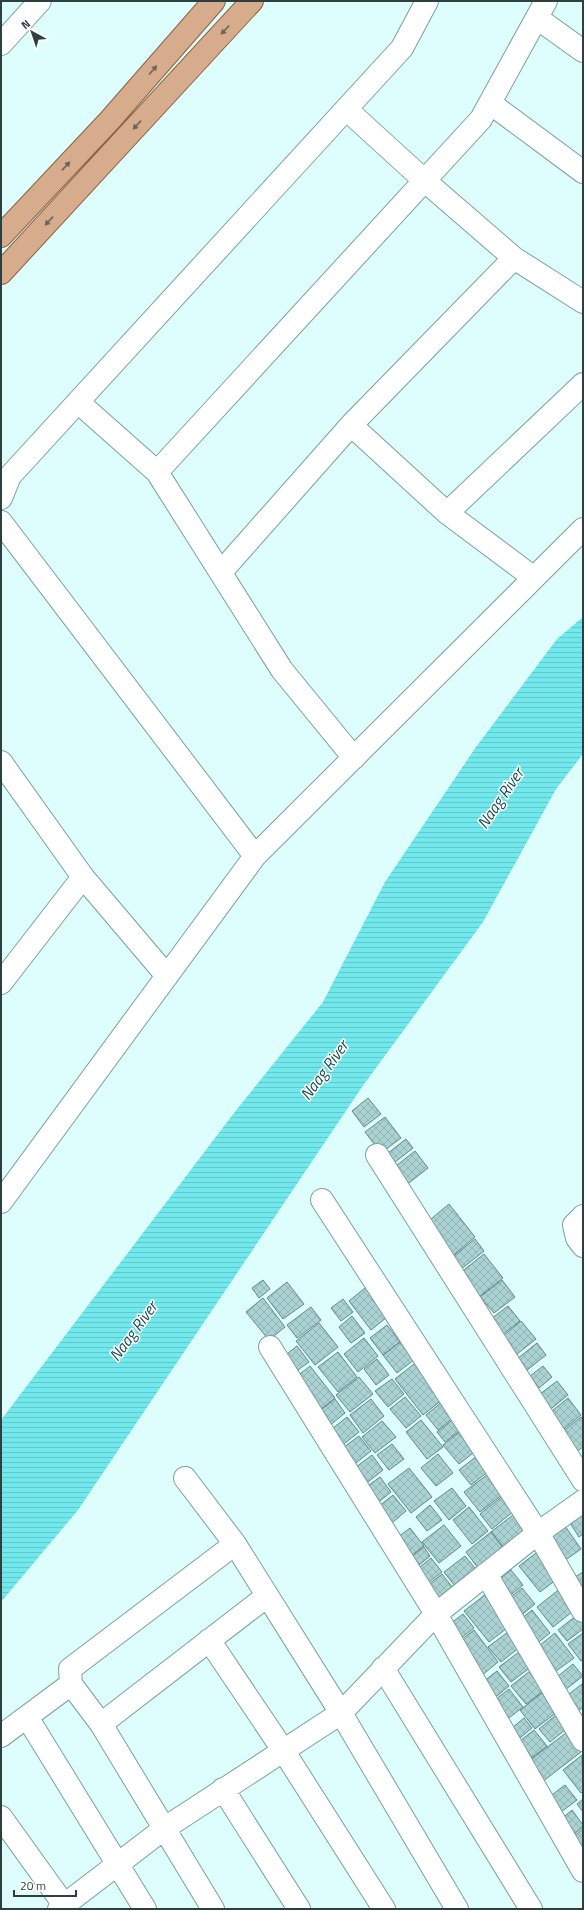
<svg xmlns="http://www.w3.org/2000/svg" width="584" height="1910" viewBox="0 0 584 1910" font-family="'Titillium Web',sans-serif">
  <style>
    .water { fill: url(#water-rules) }
    .building { fill: url(#building-cross-hatch); stroke: #628888 }
    .lines { fill: none; stroke-linecap: round; stroke-linejoin: round }
    .minor-casing { stroke: #7aa0a1; stroke-width: 24 }
    .major-casing { stroke: #896140; stroke-width: 24 }
    .minor { stroke: #fff; stroke-width: 22 }
    .major { stroke: #d6ac8c; stroke-width: 22 }
    .oneway { fill: #69655a }
    .labels { text-anchor: middle; dominant-baseline: central; stroke-width: 3; stroke-linejoin: round; paint-order: stroke }
    .water-label { font-size: 16px; font-style: italic; fill: #164b4d; stroke: #fff }
  </style>
  <defs>
    <pattern id="water-rules" width="6" height="5" patternUnits="userSpaceOnUse"><rect width="6" height="5" fill="#71e8eb"/><path d="M0 2.5h6" fill="none" stroke="#62c8cb"/></pattern>
    <pattern id="building-cross-hatch" width="8" height="8" patternUnits="userSpaceOnUse"><rect width="8" height="8" fill="#aad2d3"/><path d="M0 0l8 8M0 8l8-8" fill="none" stroke="#93b5b6"/></pattern>
  </defs>
  <rect width="100%" height="100%" fill="#defefe"/>
  <path class="water" d="M 583,617 L 583,754 L 556,789 L 483,922 L 362,1087 L 78,1510 L 1,1602 L 1,1420 L 234,1113 L 323,1002 L 385,882 L 476,747 L 557,639 Z"/>
  <path class="building" d="M 368,1098 L 381,1114 L 364,1127 L 352,1111 Z
    M 385,1117 L 401,1138 L 381,1153 L 365,1132 Z
    M 406,1139 L 413,1148 L 390,1166 L 383,1157 Z
    M 415,1151 L 428,1168 L 405,1186 L 392,1169 Z
    M 449,1204 L 475,1237 L 451,1257 L 425,1224 Z
    M 475,1239 L 484,1251 L 460,1270 L 451,1258 Z
    M 484,1254 L 503,1278 L 479,1297 L 460,1273 Z
    M 263,1280 L 270,1289 L 259,1298 L 252,1288 Z
    M 502,1280 L 515,1297 L 494,1313 L 480,1297 Z
    M 287,1282 L 304,1304 L 283,1319 L 267,1298 Z
    M 370,1284 L 392,1313 L 371,1330 L 349,1301 Z
    M 263,1298 L 285,1327 L 269,1340 L 246,1312 Z
    M 343,1299 L 353,1312 L 341,1321 L 331,1308 Z
    M 508,1306 L 520,1321 L 503,1334 L 491,1319 Z
    M 311,1307 L 321,1320 L 297,1338 L 287,1325 Z
    M 352,1316 L 365,1333 L 351,1343 L 339,1327 Z
    M 521,1321 L 536,1339 L 517,1354 L 503,1336 Z
    M 319,1323 L 338,1347 L 315,1365 L 296,1341 Z
    M 387,1325 L 400,1342 L 383,1355 L 370,1338 Z
    M 364,1338 L 378,1356 L 358,1372 L 344,1354 Z
    M 405,1338 L 419,1356 L 397,1373 L 383,1355 Z
    M 537,1343 L 546,1355 L 526,1371 L 517,1359 Z
    M 297,1346 L 309,1362 L 295,1372 L 283,1357 Z
    M 338,1352 L 357,1377 L 338,1392 L 318,1367 Z
    M 377,1359 L 389,1375 L 376,1385 L 364,1369 Z
    M 419,1360 L 447,1396 L 423,1415 L 395,1379 Z
    M 310,1366 L 335,1398 L 320,1410 L 295,1378 Z
    M 543,1366 L 552,1377 L 539,1388 L 530,1376 Z
    M 359,1377 L 373,1394 L 350,1412 L 336,1395 Z
    M 392,1379 L 404,1394 L 388,1407 L 375,1391 Z
    M 557,1381 L 568,1395 L 546,1413 L 535,1398 Z
    M 405,1397 L 421,1416 L 406,1428 L 390,1409 Z
    M 568,1398 L 581,1415 L 560,1432 L 547,1415 Z
    M 335,1399 L 345,1413 L 329,1426 L 318,1412 Z
    M 371,1399 L 384,1416 L 363,1433 L 350,1415 Z
    M 442,1402 L 454,1417 L 438,1430 L 426,1415 Z
    M 347,1417 L 359,1432 L 340,1447 L 328,1432 Z
    M 581,1417 L 583,1419 L 583,1447 L 576,1452 L 561,1433 Z
    M 455,1418 L 463,1428 L 445,1442 L 437,1432 Z
    M 421,1420 L 443,1447 L 427,1459 L 406,1432 Z
    M 382,1421 L 396,1437 L 375,1453 L 362,1437 Z
    M 461,1431 L 477,1450 L 459,1464 L 443,1445 Z
    M 359,1436 L 371,1451 L 352,1466 L 340,1450 Z
    M 392,1444 L 404,1459 L 389,1470 L 377,1455 Z
    M 482,1452 L 494,1467 L 471,1485 L 459,1470 Z
    M 438,1454 L 453,1473 L 436,1486 L 421,1468 Z
    M 372,1455 L 383,1470 L 363,1486 L 351,1471 Z
    M 409,1468 L 432,1497 L 411,1513 L 388,1484 Z
    M 487,1475 L 503,1494 L 480,1512 L 464,1492 Z
    M 380,1477 L 391,1492 L 375,1505 L 362,1490 Z
    M 452,1488 L 466,1506 L 449,1520 L 434,1501 Z
    M 393,1495 L 406,1511 L 386,1528 L 373,1511 Z
    M 504,1495 L 515,1510 L 492,1529 L 480,1514 Z
    M 430,1505 L 442,1520 L 427,1531 L 416,1517 Z
    M 469,1507 L 488,1531 L 472,1544 L 453,1520 Z
    M 518,1511 L 533,1529 L 506,1550 L 491,1532 Z
    M 583,1514 L 583,1534 L 579,1537 L 570,1523 Z
    M 444,1525 L 461,1546 L 439,1563 L 422,1542 Z
    M 565,1526 L 581,1549 L 564,1561 L 548,1538 Z
    M 410,1528 L 424,1546 L 407,1559 L 393,1541 Z
    M 491,1532 L 506,1552 L 481,1572 L 466,1552 Z
    M 424,1547 L 430,1556 L 412,1571 L 405,1562 Z
    M 540,1550 L 561,1576 L 540,1592 L 519,1566 Z
    M 465,1556 L 479,1573 L 458,1590 L 444,1572 Z
    M 431,1558 L 442,1572 L 425,1585 L 414,1572 Z
    M 511,1570 L 523,1585 L 507,1598 L 495,1582 Z
    M 583,1572 L 583,1593 L 572,1579 Z
    M 442,1574 L 457,1593 L 439,1607 L 424,1588 Z
    M 522,1588 L 535,1604 L 519,1617 L 506,1601 Z
    M 561,1588 L 577,1608 L 553,1627 L 537,1607 Z
    M 486,1594 L 511,1625 L 489,1642 L 464,1611 Z
    M 532,1610 L 550,1633 L 535,1645 L 517,1622 Z
    M 463,1614 L 474,1628 L 457,1641 L 446,1627 Z
    M 577,1615 L 583,1623 L 583,1629 L 567,1641 L 558,1630 Z
    M 474,1630 L 498,1662 L 481,1676 L 456,1644 Z
    M 508,1632 L 520,1647 L 501,1662 L 488,1647 Z
    M 555,1633 L 574,1658 L 552,1674 L 534,1650 Z
    M 583,1633 L 583,1659 L 581,1661 L 568,1644 Z
    M 519,1652 L 531,1667 L 511,1682 L 499,1667 Z
    M 573,1664 L 583,1676 L 561,1693 L 552,1681 Z
    M 497,1671 L 509,1686 L 491,1701 L 479,1685 Z
    M 530,1671 L 545,1690 L 526,1704 L 511,1686 Z
    M 582,1684 L 583,1707 L 576,1713 L 564,1698 Z
    M 509,1689 L 523,1707 L 505,1721 L 491,1703 Z
    M 546,1690 L 561,1709 L 535,1729 L 520,1710 Z
    M 556,1715 L 566,1729 L 550,1742 L 539,1729 Z
    M 524,1718 L 532,1728 L 514,1743 L 506,1733 Z
    M 534,1730 L 547,1746 L 529,1760 L 516,1744 Z
    M 566,1733 L 581,1752 L 542,1782 L 526,1763 Z
    M 582,1755 L 583,1791 L 581,1793 L 563,1770 Z
    M 565,1785 L 577,1800 L 557,1815 L 545,1800 Z
    M 583,1799 L 583,1812 L 577,1804 Z
    M 572,1810 L 583,1825 L 583,1827 L 572,1836 L 560,1820 Z
    M 583,1829 L 583,1853 L 571,1839 Z"/>
  <g class="lines">
    <defs>
      <path id="minor" d="M 537,18 L 583,51
        M 1,44 L 40,1
        M 490,103 L 583,172
        M 514,258 L 583,302
        M 78,402 L 157,472 L 282,670 L 354,758
        M 351,425 L 447,513 L 534,578
        M 157,472 L 481,119 L 546,1
        M 1,498 L 10,476 L 402,48 L 427,1
        M 447,513 L 583,384
        M 1,522 L 255,856 L 583,529
        M 221,572 L 351,425 L 514,258 L 425,181 L 346,109
        M 1,762 L 83,877 L 1,983
        M 83,877 L 167,976
        M 377,1155 L 583,1480
        M 322,1200 L 538,1533 L 583,1501
        M 1,1202 L 255,856
        M 583,1216 L 574,1225 L 577,1238 L 583,1246
        M 185,1478 L 235,1544
        M 486,1574 L 583,1740
        M 583,1611 L 538,1533 L 436,1614 L 583,1871
        M 209,1640 L 283,1750 L 384,1909
        M 383,1668 L 531,1909
        M 71,1684 L 101,1724 L 213,1909
        M 27,1717 L 145,1909
        M 101,1724 L 267,1596
        M 1,1736 L 71,1684 L 70,1669 L 235,1544 L 341,1713 L 457,1909
        M 223,1789 L 299,1909
        M 1,1817 L 67,1909
        M 59,1909 L 165,1828 L 341,1713 L 436,1614 L 270,1347"/>
      <path id="major" d="M 1,236 L 110,120 L 214,1
        M 1,273 L 252,1"/>
    </defs>
    <use href="#minor" class="minor-casing"/>
    <use href="#major" class="major-casing"/>
    <use href="#minor" class="minor"/>
    <use href="#major" class="major"/>
  </g>
  <defs><path id="oneway-solid" d="M-6-.8H1V-3.2L6.5 0L1 3.2V.8H-6Z"/></defs>
  <g class="oneway">
    <use href="#oneway-solid" transform="translate(225 30) rotate(133)"/>
    <use href="#oneway-solid" transform="translate(153 70) rotate(-49)"/>
    <use href="#oneway-solid" transform="translate(137 125) rotate(133)"/>
    <use href="#oneway-solid" transform="translate(66 166) rotate(-47)"/>
    <use href="#oneway-solid" transform="translate(49 221) rotate(133)"/>
  </g>
  <g class="labels">
    <g class="water-label">
      <text transform="translate(500 798) rotate(-56)">Naag River</text>
      <text transform="translate(324 1070) rotate(-54)">Naag River</text>
      <text transform="translate(133 1331) rotate(-54)">Naag River</text>
    </g>
  </g>
  <rect width="584" height="1910" fill="none" stroke="#2e3f3f" stroke-width="4"/>
  <g transform="translate(32 32) rotate(320)" stroke="#ffffff" stroke-width="3" paint-order="stroke">
  <path d="M0-3L7 15L0 10L-7 15Z" fill="#2e3f3f"/>
  <text y="-6" font-size="11" font-weight="bold" text-anchor="middle" fill="#2e3f3f">N</text>
  </g>
  <path d="M14 1890v6h62v-6" fill="none" stroke="#2e3f3f" stroke-width="2"/>
  <text x="20" y="1890" font-size="12" fill="#2e3f3f" stroke="#ffffff" stroke-width="3" paint-order="stroke">20 m</text>
</svg>
